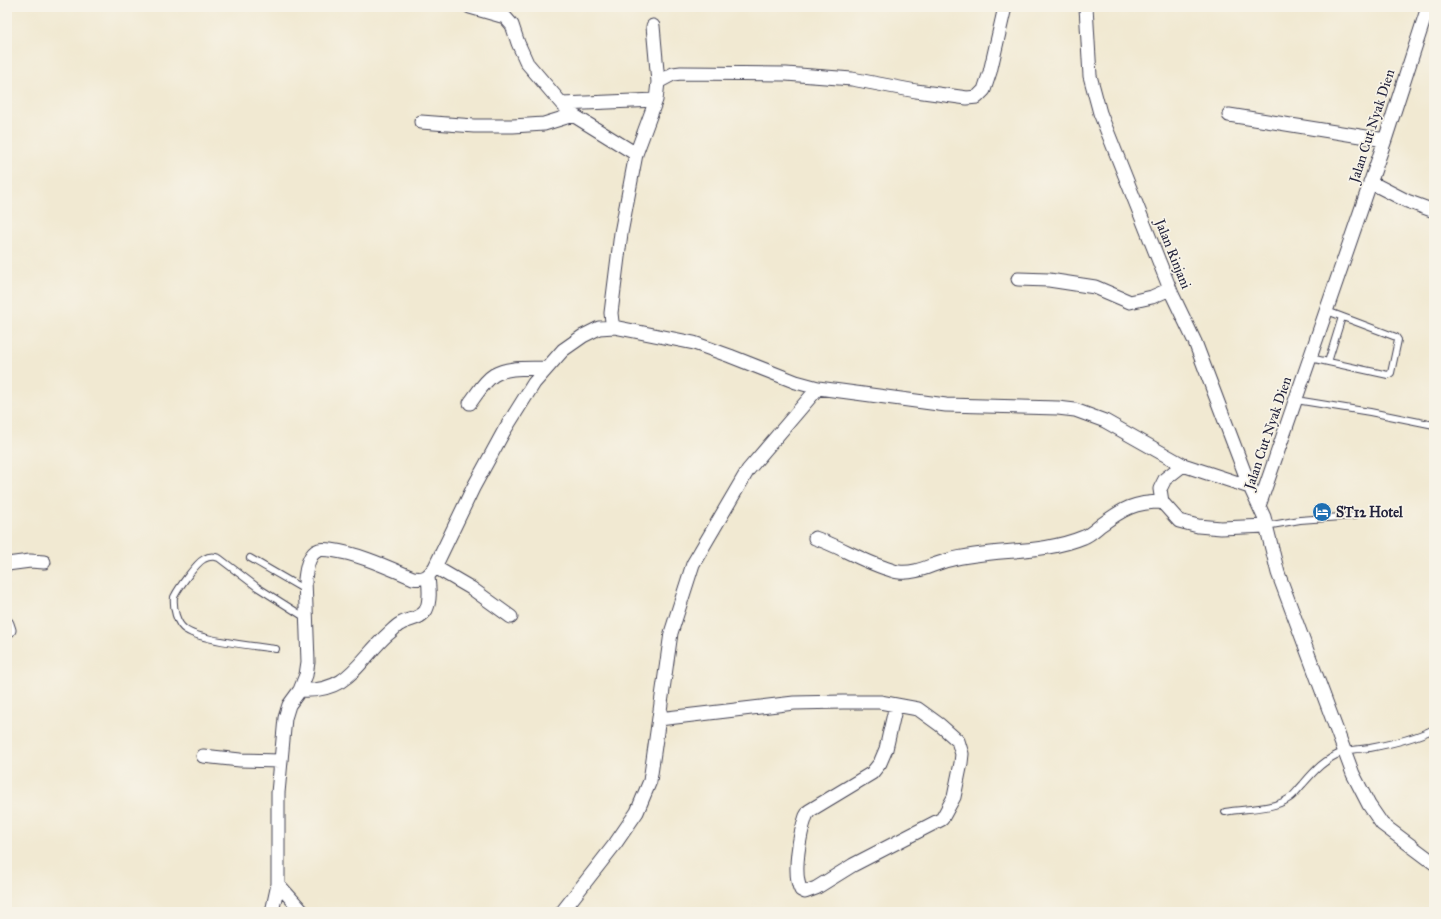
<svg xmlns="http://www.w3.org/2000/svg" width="1441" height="919" viewBox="0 0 1441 919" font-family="'IM FELL Great Primer',serif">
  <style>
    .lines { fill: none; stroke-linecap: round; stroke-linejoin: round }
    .lane-casing { stroke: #414052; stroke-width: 8 }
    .street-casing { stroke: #414052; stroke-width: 15 }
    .lane { stroke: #fff; stroke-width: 6 }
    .street { stroke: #fff; stroke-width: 13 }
    .labels { text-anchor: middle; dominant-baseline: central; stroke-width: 3.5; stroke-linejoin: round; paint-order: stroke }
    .street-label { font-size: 14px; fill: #22223b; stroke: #f7f3e8 }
    .poi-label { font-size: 14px; font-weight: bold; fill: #22223b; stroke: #f7f3e8; text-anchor: start }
  </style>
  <rect width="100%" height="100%" fill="#f7f3e8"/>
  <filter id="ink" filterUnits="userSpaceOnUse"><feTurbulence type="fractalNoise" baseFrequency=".025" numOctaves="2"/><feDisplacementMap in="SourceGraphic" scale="8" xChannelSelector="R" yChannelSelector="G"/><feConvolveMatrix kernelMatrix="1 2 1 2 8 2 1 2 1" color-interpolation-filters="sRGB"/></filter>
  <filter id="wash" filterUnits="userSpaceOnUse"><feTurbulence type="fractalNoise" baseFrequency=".012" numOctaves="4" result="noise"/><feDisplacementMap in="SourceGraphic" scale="16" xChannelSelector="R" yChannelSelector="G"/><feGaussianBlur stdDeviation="0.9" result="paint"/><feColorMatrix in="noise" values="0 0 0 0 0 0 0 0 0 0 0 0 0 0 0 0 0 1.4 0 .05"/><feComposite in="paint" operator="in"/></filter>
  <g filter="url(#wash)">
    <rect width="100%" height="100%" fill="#f1e9d2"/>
  </g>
  <g filter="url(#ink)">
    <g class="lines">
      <defs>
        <path id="lane" d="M 1310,358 L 1388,375 L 1391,373 L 1398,340 L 1396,337 L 1327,311
          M 1328,362 L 1342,317
          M 1296,400 L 1370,412 L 1434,425
          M 1266,526 L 1300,520 L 1354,516
          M 250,558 L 305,590
          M 276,649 C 254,646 203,641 186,630 C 176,624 173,607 174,597 C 178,589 196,563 204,559 C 209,556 214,556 219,558 L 257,587 L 306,618
          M 1225,812 C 1245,808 1272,810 1288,799 C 1294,796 1298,789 1303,784 C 1315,770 1325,759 1343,752 C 1351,749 1361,749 1370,748 C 1391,744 1414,739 1434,729"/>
        <path id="street" d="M 470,7 L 505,17 L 512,25 L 518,43 L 527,63 L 562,104 L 573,115 L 636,154
          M 1005,7 L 990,72 L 984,90 L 977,97 L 967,98 L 916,91 L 852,79 L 786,74 L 681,73 L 673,74 L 658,82 L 656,100 L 636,154 L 621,233 L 611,313 L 612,322 L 614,327 L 694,343 L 730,356 L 796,382 L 818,388 L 946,405 L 1058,408 L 1075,410 L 1105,421 L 1183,465 L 1250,487
          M 1086,7 L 1090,76 L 1100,113 L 1172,294 L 1195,342 L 1250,487 L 1264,517 L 1278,573 L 1353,774 L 1369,805 L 1382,824 L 1434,863
          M 653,26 L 658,82
          M 562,104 L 656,100
          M 1229,115 L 1385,140
          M 421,122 L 474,126 L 513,126 L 544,124 L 573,115
          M 1370,182 L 1407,201 L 1434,211
          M 1018,279 L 1049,280 L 1095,287 L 1130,302 L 1152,297 L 1170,289
          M 470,403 C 477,394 484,381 494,375 C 509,366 530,369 546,368
          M 1183,465 L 1165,479 L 1160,489 L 1162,502 L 1179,521 L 1198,526 L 1221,528 L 1266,526
          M 1259,506 L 1385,140 L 1428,7
          M 815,538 C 839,546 860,560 885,568 C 889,569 894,572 899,572 C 917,574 932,564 949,560 C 993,548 1041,555 1084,537 C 1090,535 1096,529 1101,525 C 1123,509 1134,502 1162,502
          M 7,564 L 30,561 L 44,562
          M 435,567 L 471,588 L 511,617
          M 7,624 L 9,630
          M 300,690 C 349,693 357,662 388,634 C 392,631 396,626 400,624 C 409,618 420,620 426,610 C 431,600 429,587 428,577
          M 659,719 L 794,703 L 843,702 L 880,702 L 918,709 L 940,725 L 958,741 L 962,754 L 961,763 L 954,797 L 942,819 L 853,865 L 816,888 L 805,892 L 801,890 C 792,874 800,833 806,816 L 809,811 L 872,773 L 880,763 L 886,749 L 896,705
          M 203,756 L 240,760 L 281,761
          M 278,884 L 303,912
          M 272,912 L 278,884 L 278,793 L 285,718 L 289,705 L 300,690 L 306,675 L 308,662 L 305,579 C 306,571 308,553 319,550 C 322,549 328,550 331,550 C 360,554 387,567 413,578 C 425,580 429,576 435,567 L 473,488 L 504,431 L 534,383 L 563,350 L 583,336 L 599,328 L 614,327
          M 562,912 L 615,844 L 637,812 L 650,781 L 671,633 L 693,564 L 748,470 L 818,388"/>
      </defs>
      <use href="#lane" class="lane-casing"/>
      <use href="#street" class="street-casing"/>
      <use href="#lane" class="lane"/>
      <use href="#street" class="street"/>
    </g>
  </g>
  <defs>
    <symbol id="hotel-disc" viewBox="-11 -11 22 22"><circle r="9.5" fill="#1f6fb2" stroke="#f7f3e8"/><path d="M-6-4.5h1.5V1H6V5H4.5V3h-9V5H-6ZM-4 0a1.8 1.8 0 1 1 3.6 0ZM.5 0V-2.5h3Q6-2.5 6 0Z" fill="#fff"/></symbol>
  </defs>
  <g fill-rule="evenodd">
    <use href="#hotel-disc" x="1311" y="501" width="22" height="22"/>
  </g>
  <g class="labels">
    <g class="street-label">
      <text transform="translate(1372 126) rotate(-72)">Jalan Cut Nyak Dien</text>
      <text transform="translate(1173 254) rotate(68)">Jalan Rinjani</text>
      <text transform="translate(1268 433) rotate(-71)">Jalan Cut Nyak Dien</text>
    </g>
    <g class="poi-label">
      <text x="1336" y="512">ST12 Hotel</text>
    </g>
  </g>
  <rect width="1441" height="919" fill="none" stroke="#f7f3e8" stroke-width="24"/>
</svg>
